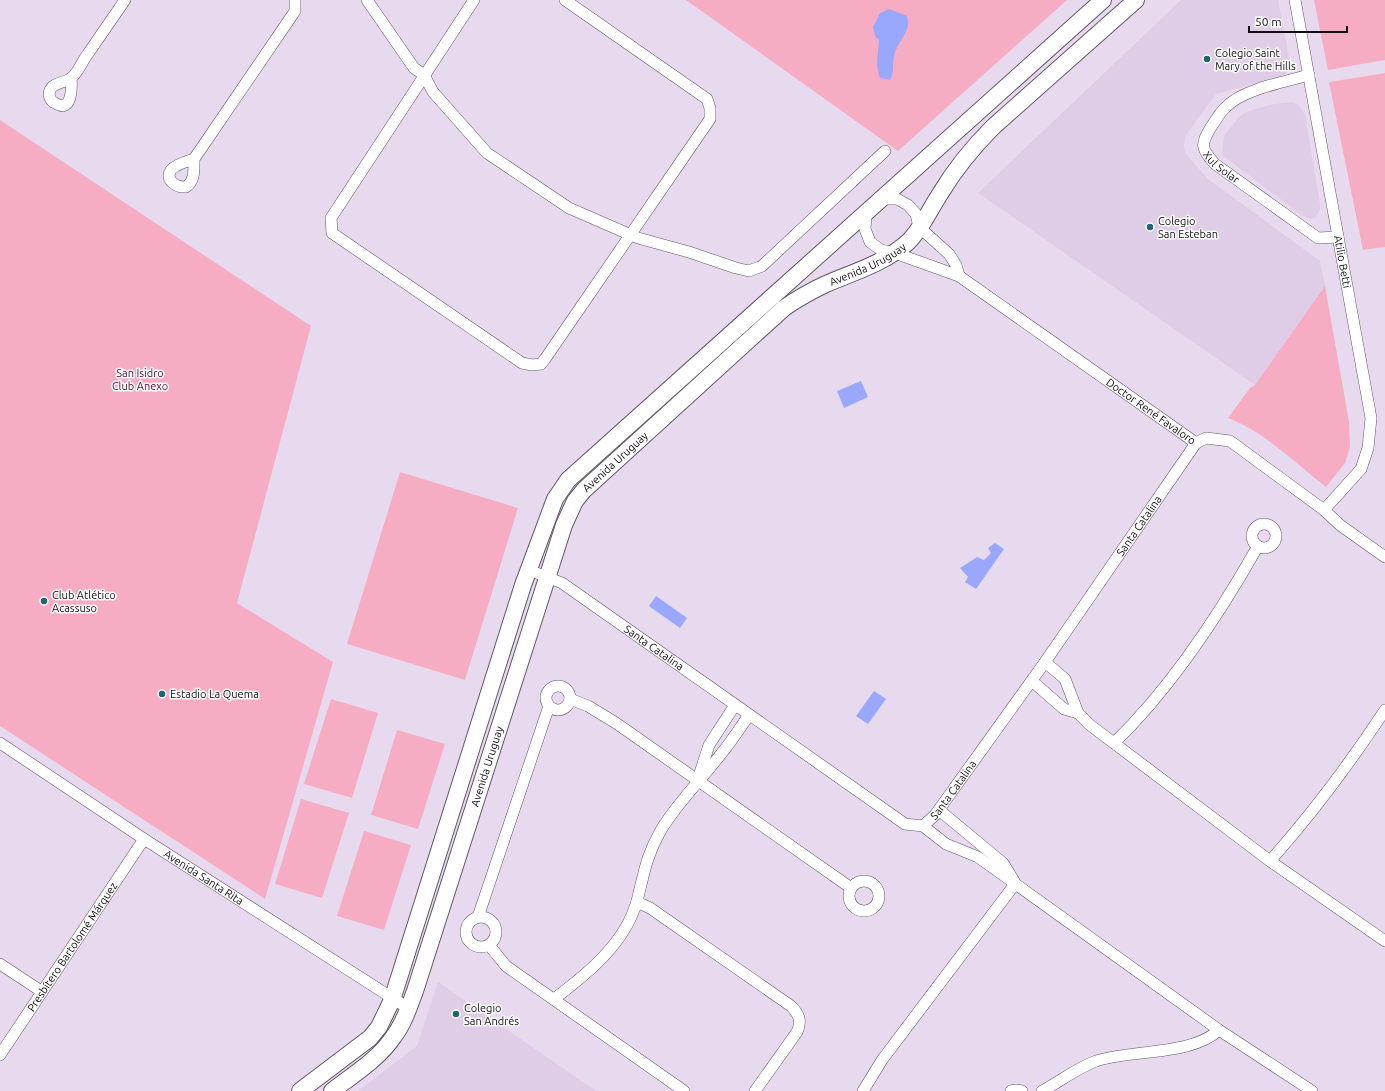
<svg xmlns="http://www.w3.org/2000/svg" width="1385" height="1091" viewBox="0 0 1385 1091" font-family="Ubuntu,sans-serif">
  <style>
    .built { fill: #dfcce6 }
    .green { fill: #f6adc4 }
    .water { fill: #99a7fc }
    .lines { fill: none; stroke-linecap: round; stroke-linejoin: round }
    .minor-casing { stroke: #625666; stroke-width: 12 }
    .secondary-casing { stroke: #625666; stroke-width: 18 }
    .minor { stroke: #fff; stroke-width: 11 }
    .secondary { stroke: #fff; stroke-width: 16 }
    .poi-dot { fill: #1d6573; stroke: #fff; stroke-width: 1.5 }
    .labels { text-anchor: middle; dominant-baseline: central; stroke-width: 3; stroke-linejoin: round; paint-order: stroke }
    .poi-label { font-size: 11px; fill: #120d13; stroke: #fff; text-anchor: start }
    .street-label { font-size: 11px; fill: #120d13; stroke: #fff }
    .park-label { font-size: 11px; fill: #5b022e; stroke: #fff }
  </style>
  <rect width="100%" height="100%" fill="#e8daee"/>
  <path class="built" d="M 1181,0 L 1278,0 L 1290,62 L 1285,75 L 1216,94 L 1191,128 L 1185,137 L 1184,146 L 1185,153 L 1208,179 L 1320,261 L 1325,286 L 1255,385 L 978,193 Z
    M 1291,102 L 1298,104 L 1305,115 L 1320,204 L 1320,209 L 1316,218 L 1310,219 L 1303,216 L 1222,155 L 1224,136 L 1239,117 L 1246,112 L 1269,105 Z
    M 438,982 L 596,1091 L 358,1091 L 417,1046 Z"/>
  <path class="green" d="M 686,0 L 1067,0 L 898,151 Z
    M 1314,0 L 1385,0 L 1385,60 L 1328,70 Z
    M 1385,73 L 1385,247 L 1363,250 L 1329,82 Z
    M 0,120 L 311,326 L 237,603 L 333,662 L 265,899 L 0,726 Z
    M 1325,286 L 1349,422 L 1350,447 L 1345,463 L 1326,487 C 1295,463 1265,432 1228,418 L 1250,388 L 1255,385 Z
    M 400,472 L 518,508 L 465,680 L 347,644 Z
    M 331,699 L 378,713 L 352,798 L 304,784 Z
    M 397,730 L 445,744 L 418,829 L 371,815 Z
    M 301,799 L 349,813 L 322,898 L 275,884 Z
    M 364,831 L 411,845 L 384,930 L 337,916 Z"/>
  <path class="water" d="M 889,9 L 907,16 C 912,32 897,41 894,56 C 892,66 895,70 890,80 L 880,78 C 875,63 878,56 879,40 L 875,36 L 873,27 L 880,13 Z
    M 861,381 L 868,397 L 844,408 L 837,391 Z
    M 995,543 L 1004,549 L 976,589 L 965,582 L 968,577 L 960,568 L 977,557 L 984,560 L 991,553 L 988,548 Z
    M 656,596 L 687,618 L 680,628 L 649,606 Z
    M 874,691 L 886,699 L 868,724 L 856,716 Z"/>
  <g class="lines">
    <defs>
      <g id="minor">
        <path d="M 367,0 L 414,68 L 424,75 L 433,92 L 487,153 L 569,208 L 638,238 L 689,252 L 736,268 L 749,271 L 762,266 L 885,151"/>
        <path d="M 474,0 L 331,218 L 332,233 L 522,363 L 532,365 L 541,364 L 545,359 L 710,119 L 710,108 L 707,99 L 565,0"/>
        <path id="s1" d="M 1295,0 L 1371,418 L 1368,448 L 1361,469 L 1324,510"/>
        <path id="s2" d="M 1309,75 C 1285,82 1243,89 1226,107 C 1220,112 1216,120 1211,127 C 1201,144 1200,148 1215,164 L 1318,238 L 1338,237"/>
        <path d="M 71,78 C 72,88 72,114 55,103 C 50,101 48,95 50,90 C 54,82 65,83 71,78 C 77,74 81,64 85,58 C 98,39 112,19 125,0"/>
        <path d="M 194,159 C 187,161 176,164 171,170 C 164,180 177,188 186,187 C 195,181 194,170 194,159 L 291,17 L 295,11 L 295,0"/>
        <path d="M 885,199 L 897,199 L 908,205 L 916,214 L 919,227 L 949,254 L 956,265 L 959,276 L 895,253 L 881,250 L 870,242 L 865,229 L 866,216 L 873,205 Z"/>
        <path id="s3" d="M 959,276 L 1196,443"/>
        <path d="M 1196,443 L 1206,438 L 1230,441 L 1324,510 L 1340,525 L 1385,557"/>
        <circle cx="1264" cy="536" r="12"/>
        <path id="s4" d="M 529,570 L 562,583 L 905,824 L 923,826 L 935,815 L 1045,662 L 1196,443"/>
        <path d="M 1045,662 L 1065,679 L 1078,713 L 1090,725 L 1270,861 L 1385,941"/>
        <path d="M 1032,681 L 1064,709 L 1078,713"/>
        <circle cx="558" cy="698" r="12"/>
        <path d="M 570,699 L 588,706 L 616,723 L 851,888"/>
        <path id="s5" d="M 0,743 L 144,839 L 408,1008"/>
        <path d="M 1114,743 C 1171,688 1219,615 1258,546"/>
        <path d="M 699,776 L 709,745 L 735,705"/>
        <path d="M 939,810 L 1003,863 L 1014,881"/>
        <path d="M 923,826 L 946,844 L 978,857 L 1219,1030 L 1312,1091"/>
        <path d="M 1270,861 C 1312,814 1350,763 1385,710"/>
        <circle cx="864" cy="896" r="15"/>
        <path d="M 637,902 L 650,908 L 791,1006 C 799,1014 802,1021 797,1032 L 755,1091"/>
        <circle cx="481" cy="932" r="15"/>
        <path d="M 478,917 L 549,706"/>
        <path d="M 489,945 L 506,966 L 684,1091"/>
        <path d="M 0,964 L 41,991"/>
        <path d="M 554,999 C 587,974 625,944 637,901 C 644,874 646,856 661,830 C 678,802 701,780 721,754 C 731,742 740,728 749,715"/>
        <path id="s6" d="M 0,1055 L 144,839"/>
        <path d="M 863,1091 L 882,1060 L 1015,884"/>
        <path d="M 1011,1091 L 1016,1090 L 1022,1091"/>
        <path d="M 1042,1091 C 1061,1081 1075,1069 1096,1061 C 1133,1049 1191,1056 1219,1030"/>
      </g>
      <g id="secondary">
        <path d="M 300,1091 L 370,1038 L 379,1027 L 392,1000 L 523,585 L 555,499 L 568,480 L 1103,0"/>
        <path id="s7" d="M 332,1091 C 354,1074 379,1059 394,1036 C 404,1023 409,1007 415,991 L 564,525 L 575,501 L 584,490 L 784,308 C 797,299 811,291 826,284 C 854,272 885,263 908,242 C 921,230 930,209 940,194 C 955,169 972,148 993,127 L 1136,0"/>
      </g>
    </defs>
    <use href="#minor" class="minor-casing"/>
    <use href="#secondary" class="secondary-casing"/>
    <use href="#minor" class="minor"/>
    <use href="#secondary" class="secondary"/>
  </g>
  <g class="poi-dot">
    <circle cx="1207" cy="59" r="4"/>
    <circle cx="1150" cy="227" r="4"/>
    <circle cx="44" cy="601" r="4"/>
    <circle cx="162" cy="694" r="4"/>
    <circle cx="456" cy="1014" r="4"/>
  </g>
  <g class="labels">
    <g class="poi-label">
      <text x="1215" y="53">Colegio Saint<tspan x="1215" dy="13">Mary of the Hills</tspan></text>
      <text x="1158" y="221">Colegio<tspan x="1158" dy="13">San Esteban</tspan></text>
      <text x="52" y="595">Club Atlético<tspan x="52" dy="13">Acassuso</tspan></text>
      <text x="170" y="694">Estadio La Quema</text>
      <text x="464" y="1008">Colegio<tspan x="464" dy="13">San Andrés</tspan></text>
    </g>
    <g class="street-label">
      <text stroke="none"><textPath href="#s2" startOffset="164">Xul Solar</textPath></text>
      <text stroke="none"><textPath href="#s1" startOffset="266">Atilio Betti</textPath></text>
      <text stroke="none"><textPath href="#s7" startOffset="1028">Avenida Uruguay</textPath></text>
      <text stroke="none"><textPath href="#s3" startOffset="235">Doctor René Favaloro</textPath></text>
      <text stroke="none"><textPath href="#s7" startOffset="705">Avenida Uruguay</textPath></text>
      <text stroke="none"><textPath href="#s4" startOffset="843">Santa Catalina</textPath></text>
      <text stroke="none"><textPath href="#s4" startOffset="148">Santa Catalina</textPath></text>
      <text stroke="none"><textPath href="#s7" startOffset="369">Avenida Uruguay</textPath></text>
      <text stroke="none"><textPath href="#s4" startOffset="520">Santa Catalina</textPath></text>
      <text stroke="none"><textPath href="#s5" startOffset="244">Avenida Santa Rita</textPath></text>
      <text stroke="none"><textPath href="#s6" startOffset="130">Presbítero Bartolomé Márquez</textPath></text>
    </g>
    <g class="park-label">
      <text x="140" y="373">San Isidro<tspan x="140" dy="13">Club Anexo</tspan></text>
    </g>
  </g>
  <path d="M1249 26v6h98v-6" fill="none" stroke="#120d13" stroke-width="2"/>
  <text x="1255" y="26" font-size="12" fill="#120d13" stroke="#ffffff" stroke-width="3" paint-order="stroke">50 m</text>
</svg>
